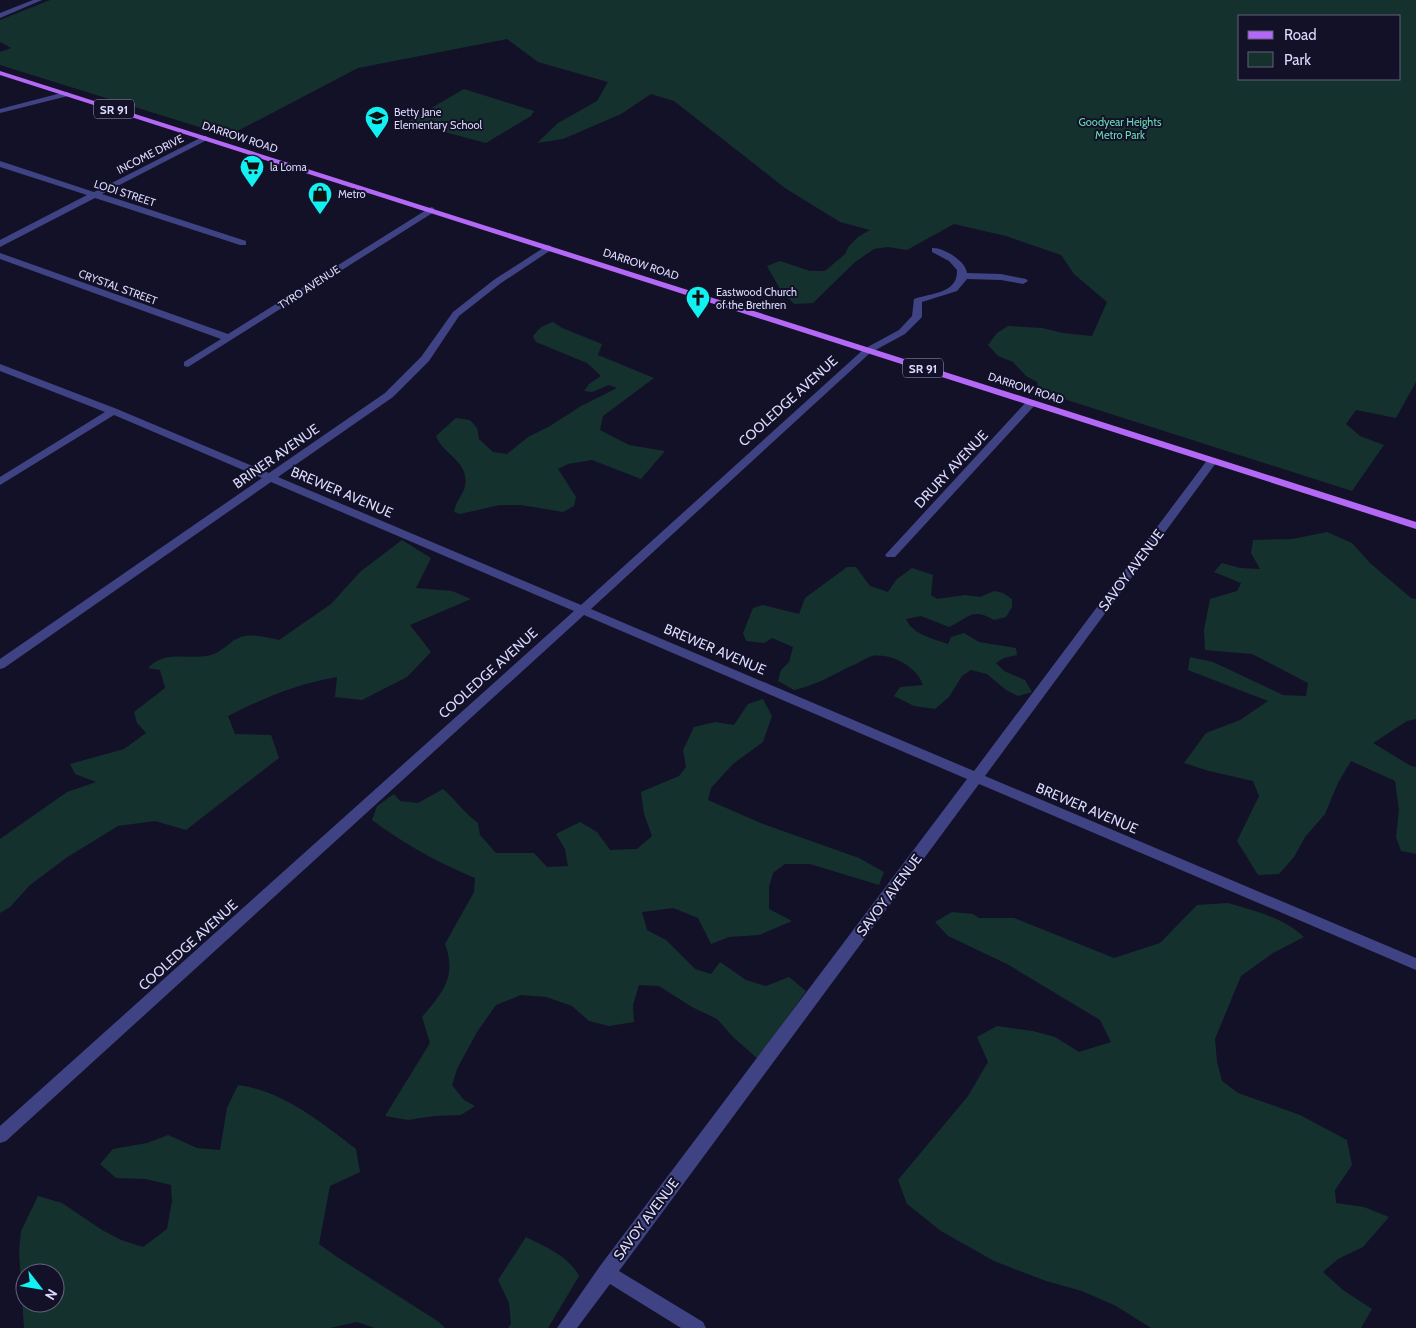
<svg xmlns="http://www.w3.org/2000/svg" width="1416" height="1328" viewBox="0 0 1416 1328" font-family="Cabin,sans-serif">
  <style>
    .green { fill: #15312d; fill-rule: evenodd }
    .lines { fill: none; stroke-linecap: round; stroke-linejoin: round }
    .minor { fill: #3f4384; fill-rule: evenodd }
    .major { fill: #b368f6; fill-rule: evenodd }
    .labels { text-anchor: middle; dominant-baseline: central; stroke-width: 4; stroke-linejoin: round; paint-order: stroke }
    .far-poi-label { font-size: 11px; fill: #dbdafd; stroke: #131128; text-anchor: start }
    .far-park-label { font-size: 11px; fill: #69dab3; stroke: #131128 }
    .far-street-label { font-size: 11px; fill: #dbdafd; stroke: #131128 }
    .shield { fill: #131128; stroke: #9f9ebd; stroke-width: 1 }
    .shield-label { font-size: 12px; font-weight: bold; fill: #dbdafd }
    .street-label { font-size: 14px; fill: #dbdafd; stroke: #131128 }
  </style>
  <rect width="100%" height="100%" fill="#131128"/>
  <path class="green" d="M 50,0 L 1416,0 L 1416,382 L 1396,418 L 1356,410 L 1346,424 L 1360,436 L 1384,445 L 1352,491 L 1039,391 L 1037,382 L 1026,376 L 1013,362 L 998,356 L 988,345 L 997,333 L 1008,326 L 1042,328 L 1063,333 L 1092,336 L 1107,302 L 1074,274 L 1061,255 L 1006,236 L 954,224 L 907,250 L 888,247 L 874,249 L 854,263 L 813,303 L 794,304 L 780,289 L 767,266 L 780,261 L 810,271 L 825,271 L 845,254 L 849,246 L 858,237 L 870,230 L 840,222 L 785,188 L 674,101 L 651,94 L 621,114 L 563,139 L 537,143 L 558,123 L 597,101 L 608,82 L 538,62 L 507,39 L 358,68 L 228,136 L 0,65 L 0,52 L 11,48 L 0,42 L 0,20 ZM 1240,16 L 1400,16 L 1400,79 L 1240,79 Z
    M 464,89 L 534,111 L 531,116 L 486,143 L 407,122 Z
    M 553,322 L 562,328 L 602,344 L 598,355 L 654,378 L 603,416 L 600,430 L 629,445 L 665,451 L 641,479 L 592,460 L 568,464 L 558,469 L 576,497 L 574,506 L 563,512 L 521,505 L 500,505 L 460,514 L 454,512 C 456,501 461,497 464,490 C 473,463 443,455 436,436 L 456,418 L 470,420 L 477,428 L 479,439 L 493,452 L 507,454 L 528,437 L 550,426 L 581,406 L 617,388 L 609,385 L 592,392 L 584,391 L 589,384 L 601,376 L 587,363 L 536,342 L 533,336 L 541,327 Z
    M 1327,532 L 1352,543 L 1370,563 L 1411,598 L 1416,599 L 1416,719 L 1407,721 L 1373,743 L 1411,766 L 1416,767 L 1416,854 L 1401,851 L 1396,837 L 1399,810 L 1395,781 L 1351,761 L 1338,783 L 1325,814 L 1305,837 L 1294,857 L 1279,874 L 1258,875 L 1237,841 L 1259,796 L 1253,781 L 1209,771 L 1184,763 L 1206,733 L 1240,720 L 1268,701 L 1188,670 L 1190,657 L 1213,662 L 1283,695 L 1306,696 L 1308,683 L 1252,654 L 1205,650 L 1204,630 L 1210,599 L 1237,591 L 1241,583 L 1214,572 L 1222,563 L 1240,568 L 1260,569 L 1251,553 L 1253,540 L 1292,539 Z
    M 402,540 L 431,558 L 416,588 L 452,591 L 471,599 L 410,625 L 431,652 L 407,677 L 362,700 L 335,697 L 337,677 C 296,684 264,698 228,716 L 235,734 L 271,735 L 279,758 L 186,830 L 155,821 L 118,826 L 66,858 L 30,885 L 10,907 L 0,913 L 0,839 L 67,792 L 96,782 L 75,774 L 70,764 L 124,749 L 146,733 L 137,723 L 134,712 L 165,688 L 160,670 L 148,668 C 166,648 191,662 214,654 C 224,650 231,640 241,637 C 253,633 268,638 279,640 L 331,604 L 360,572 Z
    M 847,567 L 856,567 L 870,586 L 888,592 L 896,580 L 912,568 L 933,575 L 931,595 L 937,599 L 965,595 L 980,597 L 994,591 L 1003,593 L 1012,599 L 1012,607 L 1006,617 L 994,620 C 971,607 969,618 949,627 L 921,616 L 906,619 C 912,634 933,639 948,644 L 951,637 L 964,633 L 979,642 L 1016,648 L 1017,655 L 1004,658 L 996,663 L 1004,671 L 1025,680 L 1032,692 L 1018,696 L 1006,690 L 987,674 L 971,670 L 962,676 L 949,697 L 935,709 L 914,706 L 894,696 L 900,687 L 923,685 C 917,667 892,653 872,656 C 865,658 857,664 851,666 C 830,676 817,685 794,690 L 778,681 L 781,670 L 789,662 L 793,647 L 772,638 L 764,643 L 746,641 L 743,633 L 753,608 L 763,605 L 799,614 L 805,598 Z
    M 763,699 L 772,716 L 763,742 L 733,764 L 711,788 L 708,800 L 763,824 L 859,858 L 884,872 L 879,885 L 810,864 L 785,864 L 773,873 L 769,887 L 769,909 L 792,921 L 759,935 L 729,937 L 711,944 L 698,918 L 673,908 L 642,912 L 647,930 L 666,940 L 695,969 L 711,974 L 720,962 L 746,980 L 766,986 L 789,977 L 806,991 L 758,1059 L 733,1037 L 717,1019 L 692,1007 L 659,986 L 639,985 L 633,1005 L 634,1022 L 609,1026 L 589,1021 L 572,1006 L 546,997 L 521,995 L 496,1005 L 477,1032 L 457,1069 L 452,1085 L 464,1100 L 475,1106 L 461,1115 L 434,1116 L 408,1120 L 385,1116 L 430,1043 L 422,1017 C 443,992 457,977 445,944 L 474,892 L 475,878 C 439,863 404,844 372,820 L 377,806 L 394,794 L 400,801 L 418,803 L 443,789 C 456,800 464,813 478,823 L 480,835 L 496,853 L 534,853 L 547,867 L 568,866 L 565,849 L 556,834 L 580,822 L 597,832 L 610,850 L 637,849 L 652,836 L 644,814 L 641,792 L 679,776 L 686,767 L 683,750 L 694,727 L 715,722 L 734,725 L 748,704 Z
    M 1228,903 C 1255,911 1283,917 1304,937 L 1273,953 L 1241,976 L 1215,1039 L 1217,1062 L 1222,1081 L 1238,1093 L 1300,1115 L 1347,1140 L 1352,1165 L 1335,1190 L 1336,1203 L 1364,1207 L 1389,1217 L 1363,1247 L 1338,1259 L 1323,1272 L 1343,1290 L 1372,1309 L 1361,1328 L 1151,1328 L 1116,1306 L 1082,1291 L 1046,1281 L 994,1261 L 941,1231 L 907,1204 L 898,1180 L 968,1096 L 988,1062 L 977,1037 L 997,1026 L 1033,1031 L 1055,1037 L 1079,1052 L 1111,1042 L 1100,1020 L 1007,964 L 948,936 L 935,922 L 952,912 L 973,914 L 979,918 L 1014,918 L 1114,958 L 1160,943 L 1197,905 Z
    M 238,1085 C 283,1091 321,1122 356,1149 L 360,1172 L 330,1186 L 319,1244 L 337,1257 L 439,1322 L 445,1328 L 375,1328 L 357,1322 L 330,1328 L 24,1328 L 19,1251 L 21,1231 L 38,1196 L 62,1203 L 102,1230 L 121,1240 L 143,1247 L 167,1229 L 172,1201 L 171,1185 L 146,1179 L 116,1178 L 100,1164 L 113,1149 L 147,1143 L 168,1135 L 197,1148 L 220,1150 L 227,1108 ZM 25,1273 L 55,1273 L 55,1303 L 25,1303 Z
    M 526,1237 C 545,1247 569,1256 579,1276 L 548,1328 L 508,1328 L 511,1324 L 509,1303 L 498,1280 Z"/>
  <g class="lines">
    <path class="minor" d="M 33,0 L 42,0 L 0,18 L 0,13 Z
      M 65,92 L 68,92 L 68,96 L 0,113 L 0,109 Z
      M 204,136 L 207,136 L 207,140 L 102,194 L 246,241 L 246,245 L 240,245 L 95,198 L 0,247 L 0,240 L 87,195 L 0,167 L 0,161 L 94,192 Z
      M 431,207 L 434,208 L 434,212 L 188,367 L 184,366 L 184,362 L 221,339 L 0,259 L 0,253 L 228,334 Z
      M 548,245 L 551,246 L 551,250 L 501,283 L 459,316 L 429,361 L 393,397 L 278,477 L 581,605 L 864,349 L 899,330 L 912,316 L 914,299 C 931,293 958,294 957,270 L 949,261 L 932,252 L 932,248 C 943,247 966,261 967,273 L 1001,274 L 1026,279 L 1028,281 L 1023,284 L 1001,280 L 967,279 L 957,291 L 922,302 L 922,317 L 905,334 L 870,353 L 591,609 L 974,771 L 1208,459 L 1216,459 L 1217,461 L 1216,463 L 985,776 L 1416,958 L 1416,970 L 979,784 L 619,1271 L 703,1322 L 706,1328 L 681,1328 L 610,1284 L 577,1328 L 557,1328 L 600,1266 L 967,779 L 584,615 L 6,1141 L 0,1143 L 0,1126 L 574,611 L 271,482 L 4,668 L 0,669 L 0,659 L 262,478 L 114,415 L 0,485 L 0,477 L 105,412 L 0,371 L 0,364 L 117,409 L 269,473 L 385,393 L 421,357 L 453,312 L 495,279 Z
      M 1031,400 L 1036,403 L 1035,405 L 895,557 L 887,557 L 885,555 L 887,553 L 1027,401 Z"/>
    <path class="major" d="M 0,71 L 1416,522 L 1416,529 L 0,75 Z"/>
  </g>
  <defs>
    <symbol id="school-pin" viewBox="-11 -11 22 30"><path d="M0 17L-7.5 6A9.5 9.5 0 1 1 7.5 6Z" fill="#12f1f1" stroke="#131128"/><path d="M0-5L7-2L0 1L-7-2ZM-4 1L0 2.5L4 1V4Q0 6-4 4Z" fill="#111"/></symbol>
    <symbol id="supermarket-pin" viewBox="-11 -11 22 30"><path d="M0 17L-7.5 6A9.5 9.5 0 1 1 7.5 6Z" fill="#12f1f1" stroke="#131128"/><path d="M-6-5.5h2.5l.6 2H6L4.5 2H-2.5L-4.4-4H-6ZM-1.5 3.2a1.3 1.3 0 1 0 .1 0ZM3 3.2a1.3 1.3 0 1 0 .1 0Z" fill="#111"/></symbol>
    <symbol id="shop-pin" viewBox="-11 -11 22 30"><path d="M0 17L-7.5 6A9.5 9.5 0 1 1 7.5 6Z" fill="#12f1f1" stroke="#131128"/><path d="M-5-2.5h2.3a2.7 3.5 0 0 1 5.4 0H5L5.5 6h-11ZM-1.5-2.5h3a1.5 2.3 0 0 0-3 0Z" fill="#111"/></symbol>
    <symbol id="church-pin" viewBox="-11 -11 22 30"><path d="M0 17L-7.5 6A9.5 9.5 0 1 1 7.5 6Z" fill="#12f1f1" stroke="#131128"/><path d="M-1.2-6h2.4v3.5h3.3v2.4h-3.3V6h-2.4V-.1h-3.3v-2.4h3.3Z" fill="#111"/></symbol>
  </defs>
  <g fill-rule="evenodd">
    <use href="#school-pin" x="363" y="104" width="28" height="38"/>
    <use href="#supermarket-pin" x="238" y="153" width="28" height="38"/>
    <use href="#shop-pin" x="306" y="180" width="28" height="38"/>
    <use href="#church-pin" x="684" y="284" width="28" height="38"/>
  </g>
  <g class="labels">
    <g class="far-poi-label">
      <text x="394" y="112">Betty Jane<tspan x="394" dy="13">Elementary School</tspan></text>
      <text x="270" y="167">la Loma</text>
      <text x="338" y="194">Metro</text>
      <text x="716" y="292">Eastwood Church<tspan x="716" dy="13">of the Brethren</tspan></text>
    </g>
    <g class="far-park-label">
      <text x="1120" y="122">Goodyear Heights<tspan x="1120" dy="13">Metro Park</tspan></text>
    </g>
    <g class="far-street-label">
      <text transform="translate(240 137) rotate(18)">DARROW ROAD</text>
      <text transform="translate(150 154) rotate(-27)">INCOME DRIVE</text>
      <text transform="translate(125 193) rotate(18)">LODI STREET</text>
      <text transform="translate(641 264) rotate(18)">DARROW ROAD</text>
      <text transform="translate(118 287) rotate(20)">CRYSTAL STREET</text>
      <text transform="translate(309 287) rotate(-33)">TYRO AVENUE</text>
      <text transform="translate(1026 388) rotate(18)">DARROW ROAD</text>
    </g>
    <g class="shield">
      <rect x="94" y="99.5" width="40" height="19" rx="4"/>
      <rect x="903" y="358.5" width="40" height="19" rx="4"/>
    </g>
    <g class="shield-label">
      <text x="114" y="109">SR 91</text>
      <text x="923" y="368">SR 91</text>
    </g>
    <g class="street-label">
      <text transform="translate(788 401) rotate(-42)">COOLEDGE AVENUE</text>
      <text transform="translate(276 456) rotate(-35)">BRINER AVENUE</text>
      <text transform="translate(951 469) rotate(-47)">DRURY AVENUE</text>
      <text transform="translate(342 492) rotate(23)">BREWER AVENUE</text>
      <text transform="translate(1131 570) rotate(-53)">SAVOY AVENUE</text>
      <text transform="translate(715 649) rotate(23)">BREWER AVENUE</text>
      <text transform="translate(488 673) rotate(-42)">COOLEDGE AVENUE</text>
      <text transform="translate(1087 808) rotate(23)">BREWER AVENUE</text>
      <text transform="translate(889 895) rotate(-53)">SAVOY AVENUE</text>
      <text transform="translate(188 945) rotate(-42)">COOLEDGE AVENUE</text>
      <text transform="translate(646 1219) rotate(-53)">SAVOY AVENUE</text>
    </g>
  </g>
  <rect x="1238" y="15" width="162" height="65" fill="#131128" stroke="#63617d"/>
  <rect x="1248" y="31" width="25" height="8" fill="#b368f6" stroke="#63617d"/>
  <text x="1284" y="40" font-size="15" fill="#dbdafd">Road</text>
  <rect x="1248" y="52" width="25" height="15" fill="#15312d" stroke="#63617d"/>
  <text x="1284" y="65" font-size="15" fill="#dbdafd">Park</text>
  <g transform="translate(40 1288) rotate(121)"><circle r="24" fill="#131128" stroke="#63617d"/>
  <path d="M0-4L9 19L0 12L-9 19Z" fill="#12f1f1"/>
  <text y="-8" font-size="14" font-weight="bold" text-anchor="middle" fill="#dbdafd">N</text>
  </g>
</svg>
